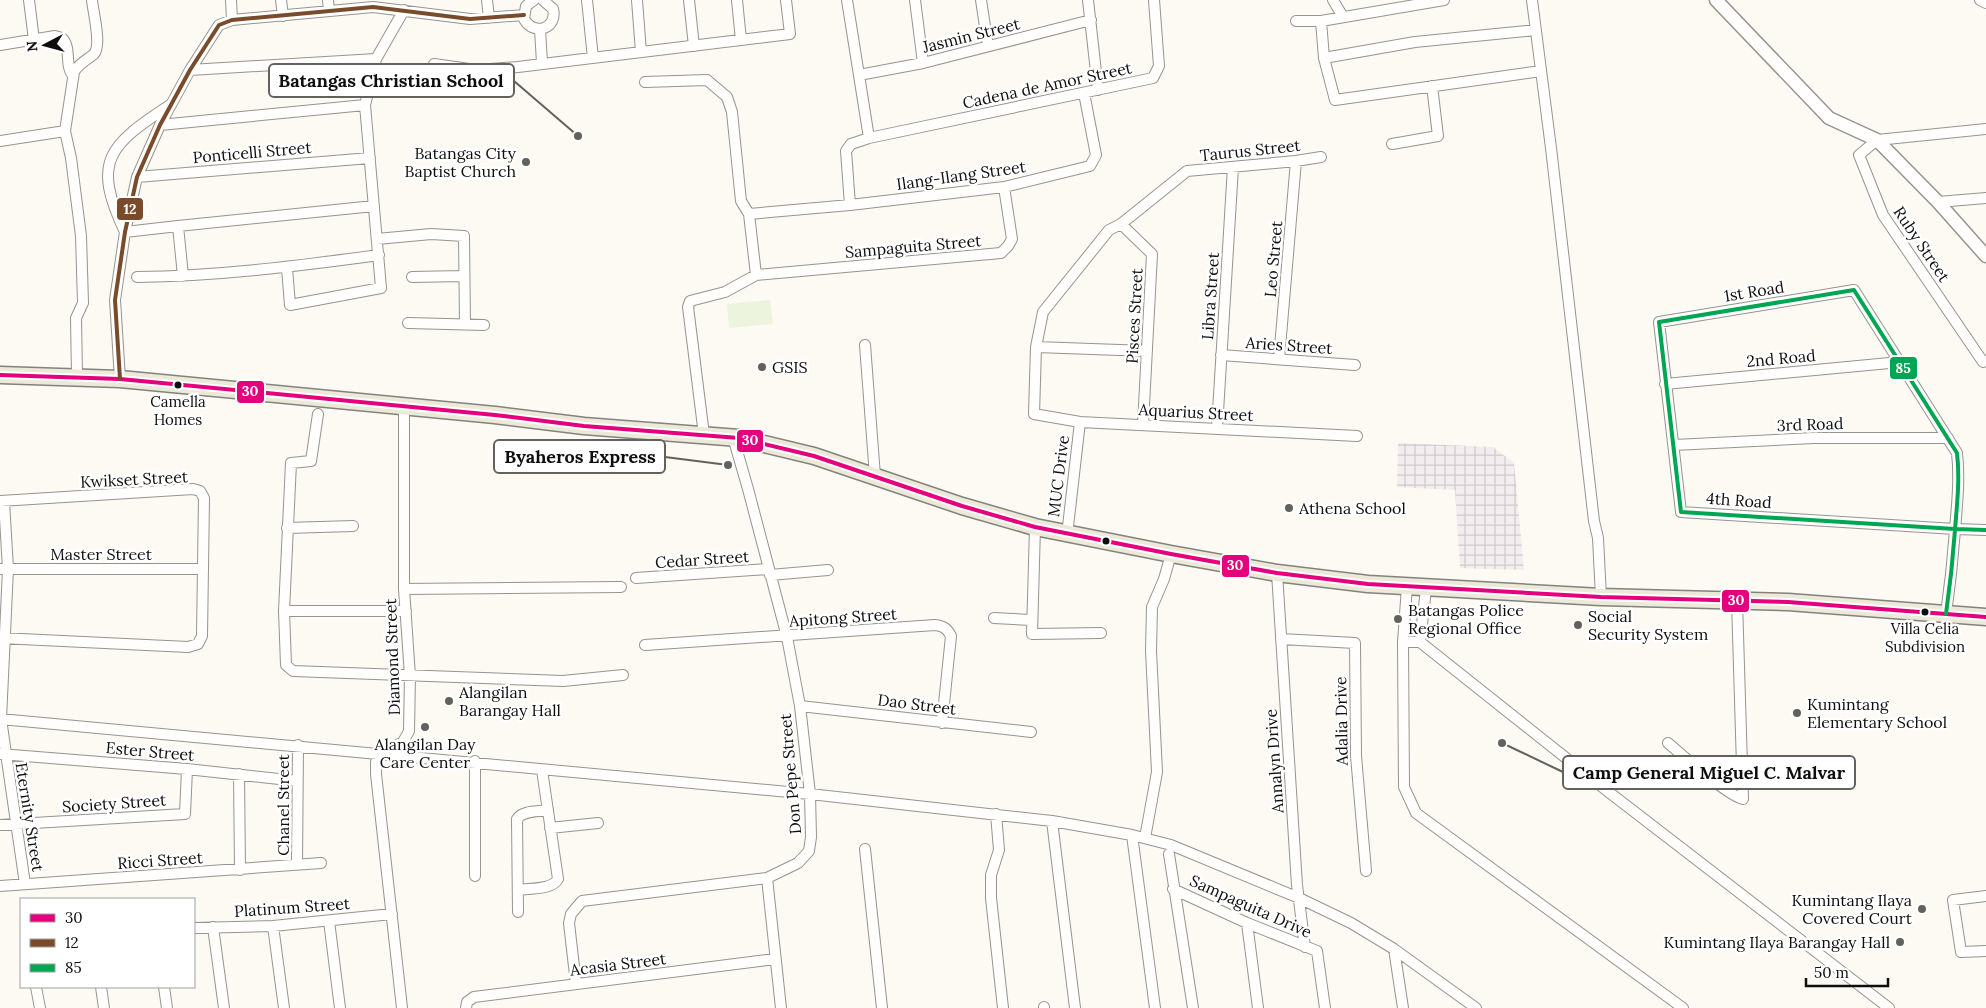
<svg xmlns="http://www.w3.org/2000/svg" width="1986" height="1008" viewBox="0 0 1986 1008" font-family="Lora,serif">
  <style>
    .industrial { fill: url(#industrial-grid) }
    .pitch { fill: #ecf4dd }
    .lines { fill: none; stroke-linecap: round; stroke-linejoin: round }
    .minor-casing { stroke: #959491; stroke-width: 12 }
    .tertiary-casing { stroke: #959491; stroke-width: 15 }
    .primary-casing { stroke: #82827e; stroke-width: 19 }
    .minor { stroke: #fffefd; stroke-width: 10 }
    .tertiary { stroke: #fffefd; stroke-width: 12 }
    .primary { stroke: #ece9d9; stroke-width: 16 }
    .bus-1-casing { stroke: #fff; stroke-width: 8 }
    .bus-2-casing { stroke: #fff; stroke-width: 8 }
    .bus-3-casing { stroke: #fff; stroke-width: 8 }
    .bus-1 { stroke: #e5007d; stroke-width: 4 }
    .bus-2 { stroke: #7a4b2a; stroke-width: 4 }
    .bus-3 { stroke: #00a651; stroke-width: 4 }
    .poi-dot { fill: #61615e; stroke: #fff; stroke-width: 2 }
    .bus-dot { fill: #0e0e0e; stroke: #fff; stroke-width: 2 }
    .labels { text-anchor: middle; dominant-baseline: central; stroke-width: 5; stroke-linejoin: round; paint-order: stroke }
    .bus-label { font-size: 15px; fill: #0e0e0e; stroke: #fff }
    .street-label { font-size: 16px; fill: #0e0e0e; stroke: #fff }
    .poi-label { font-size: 16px; fill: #0e0e0e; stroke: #fff; text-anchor: start }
    .leader { fill: none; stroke: #61615e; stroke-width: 2 }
    .callout-dot { fill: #61615e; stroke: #fff; stroke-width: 2 }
    .callout { fill: #fff; stroke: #61615e; stroke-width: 2 }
    .callout-label { font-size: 18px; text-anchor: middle; font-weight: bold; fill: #0e0e0e }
    .line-badge { stroke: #fff; stroke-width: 2 }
    .badge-label { font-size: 14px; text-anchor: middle; font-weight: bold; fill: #fff }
  </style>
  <defs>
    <pattern id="industrial-grid" width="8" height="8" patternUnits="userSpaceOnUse" patternTransform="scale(1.25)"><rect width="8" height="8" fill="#f3edef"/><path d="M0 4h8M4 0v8" fill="none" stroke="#cfcacc"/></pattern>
  </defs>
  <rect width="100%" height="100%" fill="#fcfaf2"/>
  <path class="industrial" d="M 1398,443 L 1493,447 L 1514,463 L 1524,570 L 1460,568 L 1455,490 L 1397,487 Z"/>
  <path class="pitch" d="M 770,300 L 773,324 L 729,328 L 727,304 Z"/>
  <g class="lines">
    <defs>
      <path id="minor" d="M 29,0 L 34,40
        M 231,0 L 232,20
        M 281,0 L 283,16
        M 328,0 L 329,11
        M 487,0 L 489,18
        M 534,0 L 526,6 L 524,19 C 534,37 558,28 553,9 L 543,0
        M 587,0 L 593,58
        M 637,0 L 641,52
        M 689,0 L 694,46
        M 737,0 L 741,40
        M 847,0 L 869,138
        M 915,0 L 923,63
        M 981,0 L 988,46
        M 1088,0 L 1098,90
        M 1333,0 L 1343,17
        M 1532,0 L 1551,148 L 1594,521 L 1598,538 L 1601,597
        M 1980,0 L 1986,3
        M 1296,21 L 1321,21 L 1444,0
        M 1321,21 L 1324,58 L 1335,100 L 1541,71
        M 540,29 L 542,63
        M 0,45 L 55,36 L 62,38 C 72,48 64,65 73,76
        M 1324,58 L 1415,42 L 1536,30
        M 434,64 L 476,70 L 518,67 L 790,34 L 786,0
        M 190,70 L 376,59
        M 859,75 L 923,63 L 1091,20
        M 645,82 L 707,80 L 727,97 L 732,112 L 741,201 L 749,214 L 756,275
        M 170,105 C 109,145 91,161 125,232 L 178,226 L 183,276
        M 160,125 L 365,105
        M 1986,129 L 1877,140 L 1859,155 L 1883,215 L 1983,362 L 1986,361
        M 65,131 L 71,158 L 81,236 L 83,303 L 76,318 L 77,376
        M 0,141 L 65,131 L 74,72 C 78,64 87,60 94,54 C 102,45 93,12 92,0
        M 1392,144 L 1438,136 L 1432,86
        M 1321,157 L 1296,161 L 1187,171 L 1121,224 L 1109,230 L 1043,312 L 1036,347 L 1034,414 L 1080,422 L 1357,436
        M 137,177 L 370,158
        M 1938,202 L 1986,198
        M 850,205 L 846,151 L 851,144 L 869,138 L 1153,78 L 1159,66 L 1154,0
        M 749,214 L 850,205 L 1004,187 L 1090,166 L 1096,155 L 1084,93
        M 1121,224 L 1152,254 L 1143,424
        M 178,226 L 374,206
        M 377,239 L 431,234 L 464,236 L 465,324
        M 287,268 L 290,305 L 381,288 L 365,105 L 376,59 L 404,10
        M 137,277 C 218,276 298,266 379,255
        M 412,277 L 463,276
        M 408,323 L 484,325
        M 865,345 L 875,476
        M 1036,347 L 1147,351
        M 1221,355 L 1355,365
        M 1279,359 L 1296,161
        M 120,379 L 115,300 L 125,232 L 137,177 L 160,125 L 190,70 L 219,25 L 232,20 L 373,7 L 470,19 L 524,15
        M 1665,384 L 1900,362
        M 318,414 L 311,461 L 291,463 L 284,611 L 286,665 L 293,671 L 563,681 L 623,675
        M 1217,428 L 1233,167
        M 704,435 L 688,307 L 690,301 L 725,292 L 756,275 L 1001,253 L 1008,246 L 1012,239 L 1004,187
        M 1674,445 L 1814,438 L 1948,438
        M 0,501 L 193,489 L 200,491 L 204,498 L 202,636 L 198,644 L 188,647 L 0,638
        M 4,501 L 8,569 L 1,719 L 25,884
        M 1035,527 L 1032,634 L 1101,633
        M 287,528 L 353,526
        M 1067,535 L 1080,422
        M 0,569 L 202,569
        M 1277,573 L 1297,885 L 1305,947
        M 770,575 L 828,570
        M 636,578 L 769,569
        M 1407,587 L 1403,642 L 1404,787 L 1416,813 L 1683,1008
        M 404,589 L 621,587
        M 284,611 L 406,611
        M 1946,614 C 1950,586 1953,558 1955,530 C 1957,504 1960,479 1957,453 L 1854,290 L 1659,322 L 1681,512 L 1955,529 L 1986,530
        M 994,618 L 1031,620
        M 1281,639 L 1355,643 L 1356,756 L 1366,871
        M 1403,642 L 1420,642 L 1610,793 L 1889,1008
        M 1420,642 L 1426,589
        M 645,645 L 935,625 C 943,626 947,628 951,636 L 942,723
        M 800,706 L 1031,732
        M 0,719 L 810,794 L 1052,821 L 1132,835 L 1171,845 L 1299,898 L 1351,923 L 1394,949 L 1476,1008
        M 1668,743 C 1682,755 1728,796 1743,799 L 1737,601
        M 0,754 L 187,769 L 297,781
        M 239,774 L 240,870
        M 996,814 L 999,850 L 991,875 L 991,898 L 1003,1008
        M 1052,821 L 1075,1008
        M 0,825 L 185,814 L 187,769
        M 550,828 L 598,823
        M 1132,835 L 1155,1008
        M 1145,838 L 1157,772 L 1151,651 L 1152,607 L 1164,579 L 1171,554
        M 865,849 L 882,1008
        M 1169,854 L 1193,1008
        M 297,865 L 298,745
        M 475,876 L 475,761
        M 767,878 L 781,1008
        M 0,886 L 321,863
        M 1173,889 L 1247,923 L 1317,951 L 1325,1008
        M 518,890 C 530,888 552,890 558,879 L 542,770
        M 1986,896 L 1953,900 L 1961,952 L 1986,951
        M 518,912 L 517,819 C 523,810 538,812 548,810
        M 329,921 L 340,1008
        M 1247,923 L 1258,1008
        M 273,926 L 284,1008
        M 213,927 L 224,1008
        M 194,928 L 273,926 L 392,914
        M 1394,949 L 1403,1008
        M 576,984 L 569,923 L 571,914 L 582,901 L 767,878 L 798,863 L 809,851 L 811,837 L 810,794 L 800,706 L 787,637 L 748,489 L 733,437
        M 36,987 L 40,1008
        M 101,987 L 104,1008
        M 164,987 L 167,1008
        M 1044,1007 L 1044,1008
        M 402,1008 L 376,774 L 376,762 L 381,753 L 403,742 L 409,731 L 410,676 L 404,589 L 404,407
        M 466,1008 L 467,1002 L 474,997 L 775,959"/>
      <path id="tertiary" d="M 1716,0 L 1829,118 L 1877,140 L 1938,202 L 1986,256"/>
      <path id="primary" d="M 0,375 L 120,379 L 495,415 L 584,426 L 739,438 L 814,456 L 962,506 L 1035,527 L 1171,554 L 1277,573 L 1368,584 L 1601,597 L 1788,602 L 1986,617"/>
    </defs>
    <use href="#minor" class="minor-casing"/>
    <use href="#tertiary" class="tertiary-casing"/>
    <use href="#primary" class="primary-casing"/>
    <use href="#minor" class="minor"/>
    <use href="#tertiary" class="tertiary"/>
    <use href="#primary" class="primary"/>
    <defs>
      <path id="bus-1" d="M 0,375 L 120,379 L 495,415 L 584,426 L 739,438 L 814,456 L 962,506 L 1035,527 L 1171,554 L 1277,573 L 1368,584 L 1601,597 L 1788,602 L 1986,617"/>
      <path id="bus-2" d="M 120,379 L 115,300 L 125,232 L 137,177 L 160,125 L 190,70 L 219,25 L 232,20 L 373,7 L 470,19 L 524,15"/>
      <path id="bus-3" d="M 1946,614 C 1950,586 1953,558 1955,530 C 1957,504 1960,479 1957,453 L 1854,290 L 1659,322 L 1681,512 L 1955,529 L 1986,530"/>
    </defs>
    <use href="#bus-1" class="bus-1-casing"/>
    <use href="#bus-2" class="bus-2-casing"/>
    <use href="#bus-3" class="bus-3-casing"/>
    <use href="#bus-1" class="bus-1"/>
    <use href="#bus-2" class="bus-2"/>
    <use href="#bus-3" class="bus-3"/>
  </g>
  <g class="poi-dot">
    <circle cx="526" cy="162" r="5"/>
    <circle cx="762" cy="367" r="5"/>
    <circle cx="1289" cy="508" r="5"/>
    <circle cx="1398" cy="619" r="5"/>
    <circle cx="1578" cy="625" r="5"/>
    <circle cx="449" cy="701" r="5"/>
    <circle cx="1797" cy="713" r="5"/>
    <circle cx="425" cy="727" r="5"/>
    <circle cx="1922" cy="909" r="5"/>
    <circle cx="1900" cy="942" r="5"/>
  </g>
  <g class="bus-dot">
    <circle cx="178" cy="385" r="4.5"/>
    <circle cx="1106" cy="541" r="4.5"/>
    <circle cx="1925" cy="612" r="4.5"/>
  </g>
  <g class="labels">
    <g class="bus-label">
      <text x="178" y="401">Camella<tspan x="178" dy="18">Homes</tspan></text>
      <text x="1925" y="628">Villa Celia<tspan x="1925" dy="18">Subdivision</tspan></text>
    </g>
    <g class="street-label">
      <text transform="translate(971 35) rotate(-14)">Jasmin Street</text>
      <text transform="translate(1047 85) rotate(-12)">Cadena de Amor Street</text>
      <text transform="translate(1250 150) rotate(-6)">Taurus Street</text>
      <text transform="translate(252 152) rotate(-5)">Ponticelli Street</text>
      <text transform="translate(961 175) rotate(-8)">Ilang-Ilang Street</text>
      <text transform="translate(1922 244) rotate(56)">Ruby Street</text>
      <text transform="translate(913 246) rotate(-5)">Sampaguita Street</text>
      <text transform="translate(1273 259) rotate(-85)">Leo Street</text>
      <text transform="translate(1754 291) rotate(-9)">1st Road</text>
      <text transform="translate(1210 296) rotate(-86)">Libra Street</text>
      <text transform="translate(1134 316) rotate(-87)">Pisces Street</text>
      <text transform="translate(1289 345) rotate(4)">Aries Street</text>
      <text transform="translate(1781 358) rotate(-5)">2nd Road</text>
      <text transform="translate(1196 412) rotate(3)">Aquarius Street</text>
      <text transform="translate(1810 424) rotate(-2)">3rd Road</text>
      <text transform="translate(1058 476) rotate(-83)">MUC Drive</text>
      <text transform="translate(134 479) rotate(-3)">Kwikset Street</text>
      <text transform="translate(1739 500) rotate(4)">4th Road</text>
      <text x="101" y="554">Master Street</text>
      <text transform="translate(702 559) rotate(-4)">Cedar Street</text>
      <text transform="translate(843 617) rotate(-4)">Apitong Street</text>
      <text transform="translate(392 657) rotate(-92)">Diamond Street</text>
      <text transform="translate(917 704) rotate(7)">Dao Street</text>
      <text transform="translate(1341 721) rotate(-91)">Adalia Drive</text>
      <text transform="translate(150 751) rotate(5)">Ester Street</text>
      <text transform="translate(1274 761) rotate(-94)">Annalyn Drive</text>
      <text transform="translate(790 774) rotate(-95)">Don Pepe Street</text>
      <text transform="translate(114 803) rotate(-4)">Society Street</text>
      <text transform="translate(283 805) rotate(-90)">Chanel Street</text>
      <text transform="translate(30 817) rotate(81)">Eternity Street</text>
      <text transform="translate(160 860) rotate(-4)">Ricci Street</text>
      <text transform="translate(1251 906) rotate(24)">Sampaguita Drive</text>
      <text transform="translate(292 907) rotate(-4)">Platinum Street</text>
      <text transform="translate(618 964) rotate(-7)">Acasia Street</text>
    </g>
    <g class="poi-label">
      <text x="516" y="153" text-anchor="end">Batangas City<tspan x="516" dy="18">Baptist Church</tspan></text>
      <text x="772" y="367">GSIS</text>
      <text x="1299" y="508">Athena School</text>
      <text x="1408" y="610">Batangas Police<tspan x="1408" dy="18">Regional Office</tspan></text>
      <text x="1588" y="616">Social<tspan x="1588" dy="18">Security System</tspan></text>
      <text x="459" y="692">Alangilan<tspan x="459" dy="18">Barangay Hall</tspan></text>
      <text x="1807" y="704">Kumintang<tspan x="1807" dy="18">Elementary School</tspan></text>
      <text x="425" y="744" text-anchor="middle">Alangilan Day<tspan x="425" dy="18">Care Center</tspan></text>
      <text x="1912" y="900" text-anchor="end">Kumintang Ilaya<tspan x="1912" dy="18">Covered Court</tspan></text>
      <text x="1890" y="942" text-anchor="end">Kumintang Ilaya Barangay Hall</text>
    </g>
  </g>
  <path class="leader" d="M578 136L514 81M728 465L665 457M1502 743L1563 772"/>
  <g class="callout-dot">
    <circle cx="578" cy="136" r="5"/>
    <circle cx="728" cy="465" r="5"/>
    <circle cx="1502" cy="743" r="5"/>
  </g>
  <g class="callout">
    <rect x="269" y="64" width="245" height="33" rx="5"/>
    <rect x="494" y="440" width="171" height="33" rx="5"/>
    <rect x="1563" y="756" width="292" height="33" rx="5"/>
  </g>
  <g class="callout-label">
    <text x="391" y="87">Batangas Christian School</text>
    <text x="580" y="463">Byaheros Express</text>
    <text x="1709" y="779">Camp General Miguel C. Malvar</text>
  </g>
  <g class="line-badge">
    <rect x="116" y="197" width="28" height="24" rx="5" fill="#7a4b2a"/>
    <rect x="1889" y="356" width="29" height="24" rx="5" fill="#00a651"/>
    <rect x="236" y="380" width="29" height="24" rx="5" fill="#e5007d"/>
    <rect x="736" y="429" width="28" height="24" rx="5" fill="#e5007d"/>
    <rect x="1221" y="554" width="29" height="24" rx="5" fill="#e5007d"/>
    <rect x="1721" y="589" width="29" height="24" rx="5" fill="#e5007d"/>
  </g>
  <g class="badge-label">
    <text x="130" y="214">12</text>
    <text x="1903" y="373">85</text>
    <text x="250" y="396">30</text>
    <text x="750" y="445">30</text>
    <text x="1235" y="570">30</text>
    <text x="1736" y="605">30</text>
  </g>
  <rect x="20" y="898" width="175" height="90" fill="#ffffff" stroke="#9f9f9f"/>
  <rect x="30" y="914" width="25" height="8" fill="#e5007d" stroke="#9f9f9f"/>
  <text x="65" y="923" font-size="15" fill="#0e0e0e">30</text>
  <rect x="30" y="939" width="25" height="8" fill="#7a4b2a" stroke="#9f9f9f"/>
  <text x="65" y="948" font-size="15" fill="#0e0e0e">12</text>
  <rect x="30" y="964" width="25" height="8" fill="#00a651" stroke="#9f9f9f"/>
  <text x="65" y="973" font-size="15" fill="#0e0e0e">85</text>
  <g transform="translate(45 45) rotate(264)" stroke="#ffffff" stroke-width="4" paint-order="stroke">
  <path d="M0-4L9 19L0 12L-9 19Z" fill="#0e0e0e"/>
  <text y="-8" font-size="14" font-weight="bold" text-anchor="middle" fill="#0e0e0e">N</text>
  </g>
  <path d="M1806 978v8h82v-8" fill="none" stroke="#0e0e0e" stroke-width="2.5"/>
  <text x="1814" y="978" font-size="15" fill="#0e0e0e" stroke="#ffffff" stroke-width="4" paint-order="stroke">50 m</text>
</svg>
